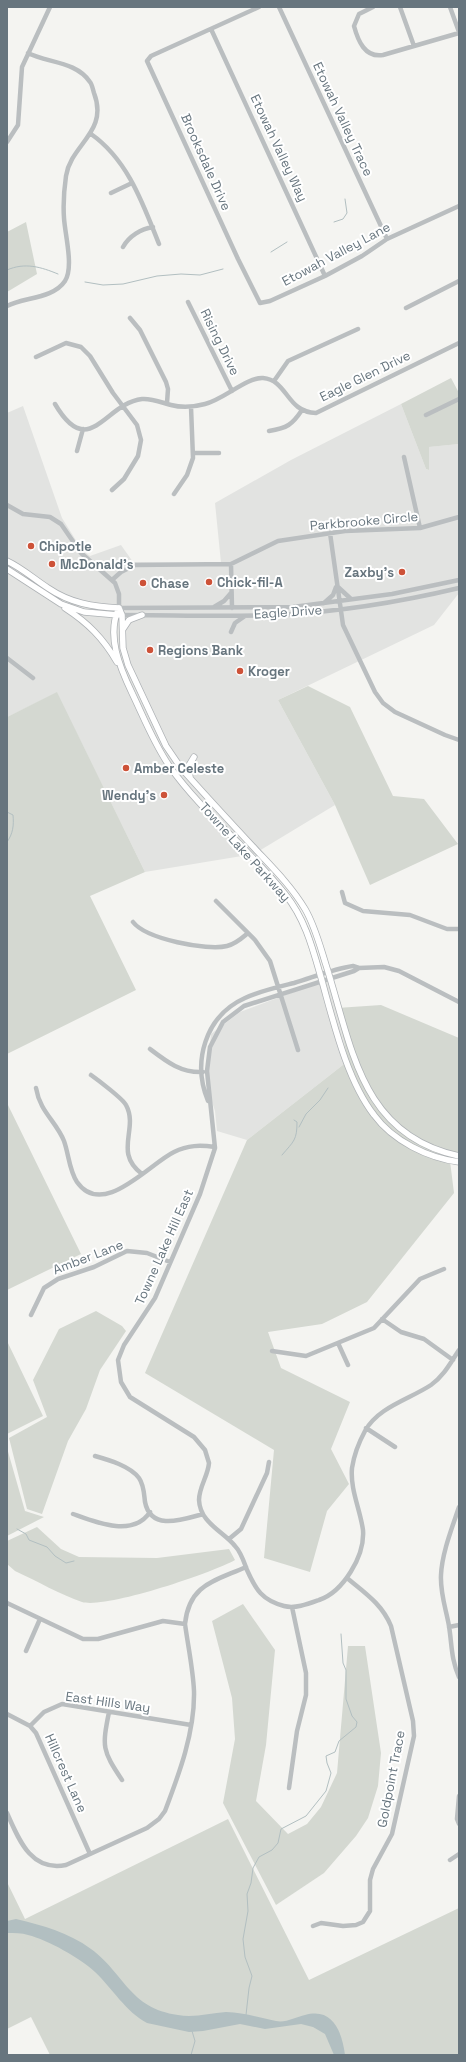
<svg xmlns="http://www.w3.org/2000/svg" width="466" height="2062" viewBox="0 0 466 2062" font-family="'Space Grotesk',sans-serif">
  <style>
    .built { fill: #e2e3e1 }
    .green { fill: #d4d8d1 }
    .water { fill: #b2bfc1 }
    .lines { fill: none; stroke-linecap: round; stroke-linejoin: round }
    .stream { stroke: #b2bfc1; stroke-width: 1 }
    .major-casing { stroke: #aeb2b5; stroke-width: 7 }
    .minor { stroke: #babec0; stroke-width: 4.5 }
    .major { stroke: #fff; stroke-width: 5.5 }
    .poi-dot { fill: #cd5238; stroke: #fff; stroke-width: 1.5 }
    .labels { text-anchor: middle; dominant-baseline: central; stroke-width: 4; stroke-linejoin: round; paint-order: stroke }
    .street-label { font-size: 13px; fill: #67757e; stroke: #fff }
    .poi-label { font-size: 13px; font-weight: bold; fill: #67757e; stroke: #fff; text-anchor: start }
  </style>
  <rect width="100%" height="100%" fill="#f4f4f1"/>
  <path class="built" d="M 401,404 L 426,469 L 429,470 L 428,447 L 459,444 L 459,593 L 434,625 L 278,700 L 335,805 L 254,854 L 145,872 L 57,693 L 7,717 L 7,413 L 23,406 L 62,518 L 82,550 L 90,556 L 121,545 L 133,562 L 221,563 L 215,503 L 291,460 Z
    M 331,978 L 348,1061 L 247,1140 L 217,1131 L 215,1111 L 206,1084 L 211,1034 L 240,1012 Z"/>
  <path class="green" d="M 26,222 L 37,274 L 7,292 L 7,232 Z
    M 451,378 L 459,393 L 459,444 L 429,447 L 429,470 L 426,469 L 401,404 Z
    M 308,686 L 350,707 L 393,796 L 424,799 L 458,844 L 370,885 L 335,805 L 278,700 Z
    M 57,692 L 145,872 L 90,896 L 136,990 L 7,1054 L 7,717 Z
    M 381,1005 L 459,1038 L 459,1162 L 450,1161 L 454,1193 L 367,1302 L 322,1324 L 268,1332 L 281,1368 L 350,1402 L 331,1449 L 349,1484 L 327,1511 L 310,1572 L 264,1558 L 274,1450 L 145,1373 L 247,1140 L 348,1061 L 337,1008 Z
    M 7,1103 L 81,1254 L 7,1290 Z
    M 96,1311 L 122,1326 L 126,1331 L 100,1370 L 86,1409 L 68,1441 L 42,1514 L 27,1509 L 9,1438 L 47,1417 L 33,1380 L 59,1329 Z
    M 7,1341 L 43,1416 L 7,1434 Z
    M 7,1448 L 25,1511 L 44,1517 L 7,1536 Z
    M 37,1527 L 61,1549 L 79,1557 L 157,1558 L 229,1549 L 235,1560 C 212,1573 106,1609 82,1602 C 61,1595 37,1581 15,1571 L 7,1564 L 7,1541 Z
    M 243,1604 L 275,1650 L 266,1745 L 256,1801 L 288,1834 L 307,1824 L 321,1807 L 337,1773 L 348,1646 L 365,1646 L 381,1753 L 378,1786 L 368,1818 L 356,1836 L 324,1873 L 276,1905 L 223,1803 L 235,1739 L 232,1698 L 212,1621 Z
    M 228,1819 L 309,1980 L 459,1908 L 459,2055 L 50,2055 L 31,2017 L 7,2029 L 7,1882 L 25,1919 Z"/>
  <path class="water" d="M 16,1919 C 44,1926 68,1932 91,1949 C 125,1974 129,2008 178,2015 C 194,2018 210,2013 226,2012 C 243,2012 259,2018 276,2021 C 286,2023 296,2017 305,2015 C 333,2007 342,2032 345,2055 L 334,2055 L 325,2034 L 313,2027 L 301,2024 L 265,2029 L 240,2024 L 203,2031 L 189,2032 L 147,2023 C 126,2012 112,1988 95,1972 C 80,1958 48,1940 28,1935 C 22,1933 14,1933 7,1933 L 7,1921 Z"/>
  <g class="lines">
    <path class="stream" d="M 334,222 L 343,219 L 347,213 L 345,199
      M 271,252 L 287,242
      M 7,270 C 25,262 41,267 58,274
      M 85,282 L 103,285 L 123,284 L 157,276 L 181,274 L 200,275 L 223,269
      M 7,812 L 13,815 C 14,825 13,834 7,842
      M 299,1127 L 306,1114 L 320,1100 L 328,1088
      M 282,1155 C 294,1141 297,1140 297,1122 L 294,1120
      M 17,1529 L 26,1534 L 29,1540 L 47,1547 L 55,1556 L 66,1563 L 74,1561
      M 246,2015 L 249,1988 L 252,1976 L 245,1957 L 243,1939 L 248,1911 L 247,1894 L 251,1883 L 253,1868 L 259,1857 L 272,1850 L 278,1843 L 281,1829 L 306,1816 L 326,1791 L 331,1773 L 327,1763 L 326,1756 L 335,1752 L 339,1741 L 356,1727 L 357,1722 L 352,1716 L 346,1699 L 346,1670 L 343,1663 L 341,1634
      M 191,2055 L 195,2041 L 192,2031"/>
    <defs>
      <path id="major" d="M 7,561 C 22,568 34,579 48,588 C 70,603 93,607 119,608
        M 7,569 L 61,604 L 84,612 L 118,615
        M 65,608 C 88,623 103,638 117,662
        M 119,608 C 106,635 120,668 132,693 C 144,718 154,744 170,767 C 202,812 250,850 285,894 C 306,920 313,950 322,981 C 334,1024 347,1080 374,1115 C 393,1141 428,1158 459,1162
        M 119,608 L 122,615 L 123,648 L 128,665 L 166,746 L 181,768 C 206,796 231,823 257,851 C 274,869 292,887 305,909 C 315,926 320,946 326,965 C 352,1046 360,1135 459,1156
        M 123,629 L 129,620 L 142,615
        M 190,777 L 188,767 L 194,757"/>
    </defs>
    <use href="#major" class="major-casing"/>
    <path class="minor" d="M 259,7 L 151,56 L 147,61 L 238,259 L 260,303 L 270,301 L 325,276 L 362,256 L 387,239 L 459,206
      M 279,7 L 387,239
      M 373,7 L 359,14 L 354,26 C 358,41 365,58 383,55 L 459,33
      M 400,7 L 414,46
      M 450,7 L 459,32
      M 211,29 L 325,276
      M 91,134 C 128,160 143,204 159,244
      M 7,142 L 18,125 L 22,67 L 50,7
      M 111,193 L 132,183
      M 123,247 C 129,236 141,229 153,227
      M 188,302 L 232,391
      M 7,306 C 24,297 53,299 65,281 C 74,267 65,235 64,218 C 63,204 64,190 66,176 C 71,144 109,132 94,93 C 93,90 92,84 90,82 C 76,61 47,63 28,53
      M 406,308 L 459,281
      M 130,318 L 140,330 L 166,382 L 168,389 L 167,403
      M 36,357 L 66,343 L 81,347 L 90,356 L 113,393 L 137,425 L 141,440 L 138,456 L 124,479 L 112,490
      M 274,381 L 288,361 L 358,329
      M 55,404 C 89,462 105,403 142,399 C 151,398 163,403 171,405 C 182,408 194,407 205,404 C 223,400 247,377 263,378 C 288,380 286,412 316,413 L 459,343
      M 426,415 L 459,399
      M 269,431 C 287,428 292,425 302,410
      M 77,451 L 83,429
      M 193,453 L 219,453
      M 404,457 L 420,528
      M 174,494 L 187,475 L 193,458 L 191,407
      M 7,505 L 23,514 L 50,517 L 61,524 L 81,553 L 115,583 L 119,594 L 119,608 L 293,607 L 392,594 L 459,580
      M 330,533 L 343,625 L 375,692 L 383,703 L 395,712 L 445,735 L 459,740
      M 231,564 L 232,608
      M 112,580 L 121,572 L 135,565 L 231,564 L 278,541 L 345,531 L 420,528 L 459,517
      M 338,587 L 351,599
      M 324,603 L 333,595 L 336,587
      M 214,607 L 224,601 L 231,593
      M 122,615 C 174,615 225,617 277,615 C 337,612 400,602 459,588
      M 231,632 L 235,623 L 245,616
      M 7,658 L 33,678
      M 342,892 L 345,903 L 363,911 L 410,915 L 447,929 L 459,929
      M 216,901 L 255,940 L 270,961 L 298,1050
      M 133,922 C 146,939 207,951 227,946 C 236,944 242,938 248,933
      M 359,968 L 354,971 L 244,1006 L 223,1022 L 210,1047 L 207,1071 L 215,1148 L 200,1194 L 155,1298 L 124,1345 L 118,1360 L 121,1382 L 130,1397 L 194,1437 L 205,1450 L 209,1463 C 208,1476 199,1487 199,1500 C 200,1523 223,1531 235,1546 C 241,1552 244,1562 247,1570 C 256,1590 262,1600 284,1606 C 295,1609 308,1604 319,1600 C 343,1592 365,1556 363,1530 C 360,1509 350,1489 352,1468 C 354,1455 359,1442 365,1431 C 378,1407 410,1399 431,1385 C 444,1376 451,1362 459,1350
      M 150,1049 C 167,1062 181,1073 203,1072
      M 91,1075 C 98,1080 123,1099 126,1105 C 139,1129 113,1152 142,1174
      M 36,1088 C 40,1112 56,1121 64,1141 C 69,1155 69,1170 77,1182 C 103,1219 149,1164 174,1152 C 188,1145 200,1145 215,1147
      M 208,1101 C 192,1062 205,1016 245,998 C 260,991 278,987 294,983 C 314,977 333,969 353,966 L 359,968 L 384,967 L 399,971 L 459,1002
      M 31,1315 L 44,1288 L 58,1279 L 94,1267 L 127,1251 L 147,1253 L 170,1262
      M 382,1319 L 401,1332 L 424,1339 L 453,1360
      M 338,1343 L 348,1365
      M 272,1351 L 306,1356 L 374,1328 L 420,1279 L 444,1269
      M 366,1428 L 395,1447
      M 95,1456 C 109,1460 130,1466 139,1478 C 144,1485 144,1494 145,1502 C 151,1532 184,1519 203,1514
      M 459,1507 C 452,1528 442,1553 441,1575 C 440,1593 446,1609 449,1626 C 452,1645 451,1659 459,1677
      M 73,1514 C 95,1522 133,1538 150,1512
      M 229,1539 L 241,1529 L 267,1473 L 269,1462
      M 7,1603 L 83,1639 L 98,1639 L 163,1621 L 185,1624
      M 449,1627 L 459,1625
      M 26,1651 L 40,1619
      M 109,1712 C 102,1747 102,1750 122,1780
      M 7,1714 L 30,1726 L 36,1733 L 90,1854
      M 30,1726 L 44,1712 L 62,1704 L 191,1725
      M 289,1788 L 297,1731 L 306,1695 L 306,1673 L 292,1607
      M 459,1796 L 457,1819 L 459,1824
      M 7,1813 C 19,1840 31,1872 66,1865 L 147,1828 L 159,1819 L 165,1811 C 179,1774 195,1732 194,1691 C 193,1669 188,1646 185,1624 C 189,1584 215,1581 246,1567
      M 450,1860 L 459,1854
      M 313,1926 L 321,1923 L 343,1926 L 356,1925 L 363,1922 L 370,1911 L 370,1880 L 373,1869 L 392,1834 L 414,1736 L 413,1721 L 391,1626 C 382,1604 365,1593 347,1578"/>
    <use href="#major" class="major"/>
  </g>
  <g class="poi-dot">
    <circle cx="31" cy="546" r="4"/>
    <circle cx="52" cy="564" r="4"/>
    <circle cx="402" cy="572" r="4"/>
    <circle cx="209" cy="582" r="4"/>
    <circle cx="143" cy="583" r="4"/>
    <circle cx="150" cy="650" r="4"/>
    <circle cx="240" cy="671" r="4"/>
    <circle cx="126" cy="768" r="4"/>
    <circle cx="164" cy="795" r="4"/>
  </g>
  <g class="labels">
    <g class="street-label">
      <text transform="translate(343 119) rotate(65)">Etowah Valley Trace</text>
      <text transform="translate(279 148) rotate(65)">Etowah Valley Way</text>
      <text transform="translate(206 162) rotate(66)">Brooksdale Drive</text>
      <text transform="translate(336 254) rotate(-28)">Etowah Valley Lane</text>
      <text transform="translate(220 342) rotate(64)">Rising Drive</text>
      <text transform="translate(365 376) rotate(-26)">Eagle Glen Drive</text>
      <text transform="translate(364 521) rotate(-5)">Parkbrooke Circle</text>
      <text transform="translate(288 612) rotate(-4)">Eagle Drive</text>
      <text transform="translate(245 852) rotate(48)">Towne Lake Parkway</text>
      <text transform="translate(164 1247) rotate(-66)">Towne Lake Hill East</text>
      <text transform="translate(88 1257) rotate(-21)">Amber Lane</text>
      <text transform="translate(108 1702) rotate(8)">East Hills Way</text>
      <text transform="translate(66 1773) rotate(66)">Hillcrest Lane</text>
      <text transform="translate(391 1779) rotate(-79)">Goldpoint Trace</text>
    </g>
    <g class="poi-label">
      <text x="39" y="546">Chipotle</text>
      <text x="60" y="564">McDonald's</text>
      <text x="394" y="572" text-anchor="end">Zaxby's</text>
      <text x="217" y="582">Chick-fil-A</text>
      <text x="151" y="583">Chase</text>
      <text x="158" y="650">Regions Bank</text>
      <text x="248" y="671">Kroger</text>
      <text x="134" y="768">Amber Celeste</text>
      <text x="156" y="795" text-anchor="end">Wendy's</text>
    </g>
  </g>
  <rect width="466" height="2062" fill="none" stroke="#67757e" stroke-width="16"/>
</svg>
